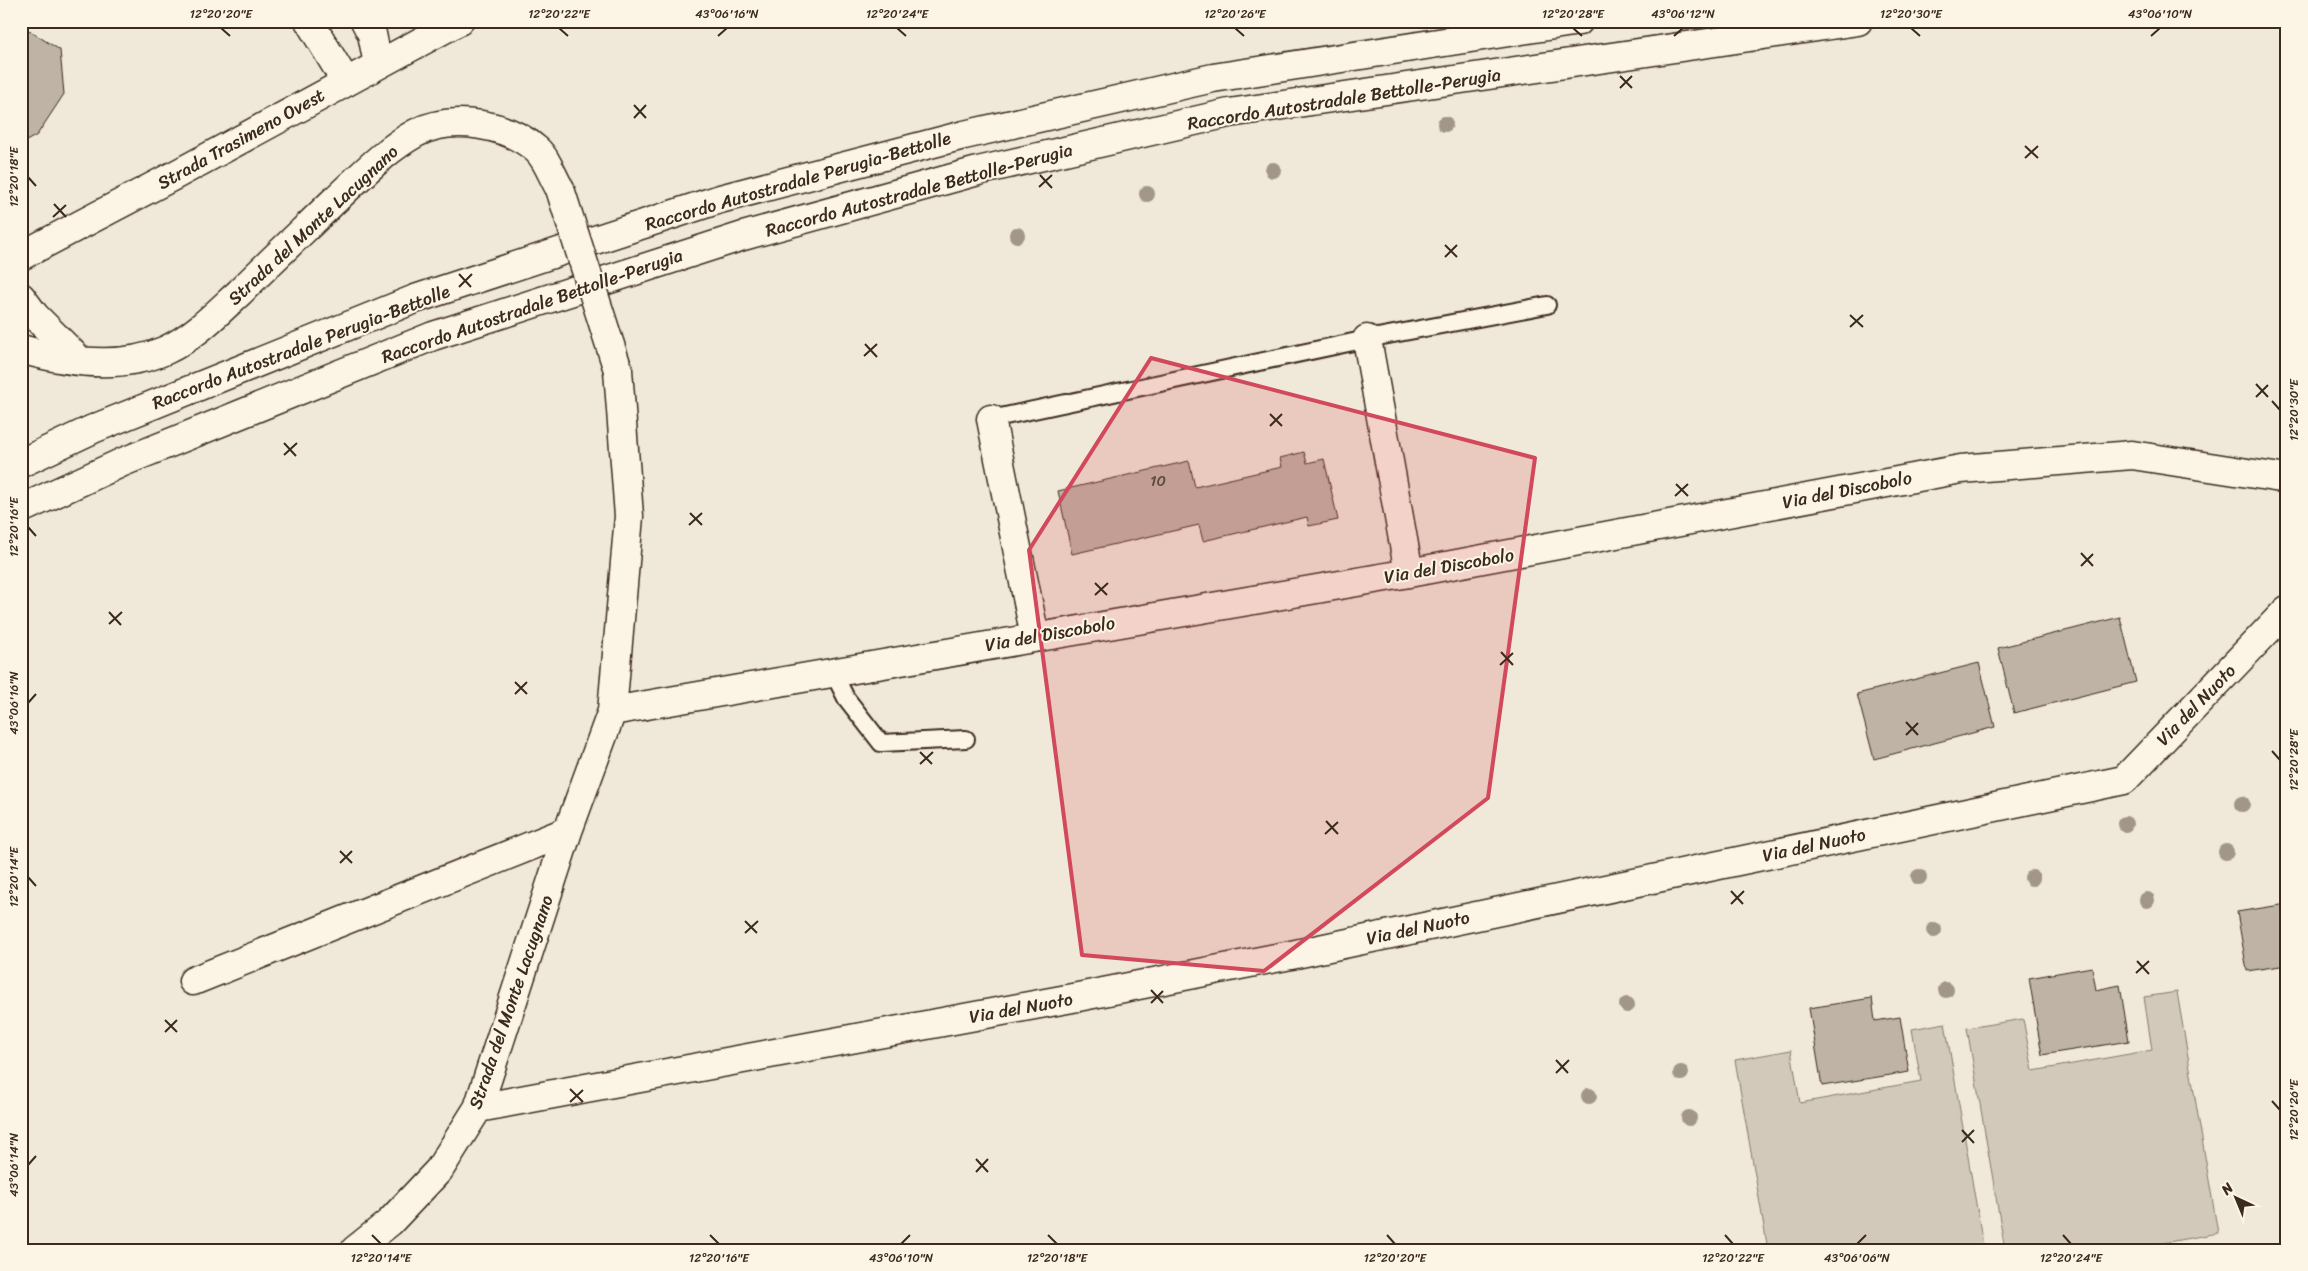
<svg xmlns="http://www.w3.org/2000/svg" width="2308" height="1271" viewBox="0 0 2308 1271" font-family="Sriracha,sans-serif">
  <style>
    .green { fill: #d2c9ba; stroke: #867a6c }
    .building { fill: #beb3a4; stroke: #3b2a1e }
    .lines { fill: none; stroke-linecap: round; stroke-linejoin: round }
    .service-casing { stroke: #3b2a1e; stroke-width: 20 }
    .minor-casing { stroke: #3b2a1e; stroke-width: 31 }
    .secondary-casing { stroke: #3b2a1e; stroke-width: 31 }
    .motorway-casing { stroke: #3b2a1e; stroke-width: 31 }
    .service { stroke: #fcf5e5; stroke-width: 16 }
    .minor { stroke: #fcf5e5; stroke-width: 28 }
    .secondary { stroke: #fcf5e5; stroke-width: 28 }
    .motorway { stroke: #fcf5e5; stroke-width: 28 }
    .minor-bridge-casing { stroke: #3b2a1e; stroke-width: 31; stroke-linecap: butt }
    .minor-bridge { stroke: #fcf5e5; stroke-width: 28 }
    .tree { fill: #a19688 }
    .marked { fill: #d1495b; fill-opacity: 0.2; stroke: #d1495b; stroke-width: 4; stroke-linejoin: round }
    .ticks { fill: none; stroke: #3b2a1e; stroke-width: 2 }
    .labels { text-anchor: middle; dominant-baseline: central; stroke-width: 4; stroke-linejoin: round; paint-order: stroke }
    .number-label { font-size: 15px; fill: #5c4c40 }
    .street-label { font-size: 18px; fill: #3b2a1e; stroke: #fcf5e5 }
    .neatline { fill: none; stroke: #3b2a1e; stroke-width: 2 }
    .ticks-label { font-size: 12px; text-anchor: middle; fill: #3b2a1e }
  </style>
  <rect width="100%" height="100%" fill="#f0e9d9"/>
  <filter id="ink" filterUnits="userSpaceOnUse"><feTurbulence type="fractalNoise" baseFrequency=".02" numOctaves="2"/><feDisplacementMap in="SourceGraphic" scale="10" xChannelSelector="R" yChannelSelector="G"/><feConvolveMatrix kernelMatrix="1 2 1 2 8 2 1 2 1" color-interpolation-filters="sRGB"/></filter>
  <g filter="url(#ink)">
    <path class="green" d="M 2177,992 L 2218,1233 L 2124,1250 L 2005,1250 L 1967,1028 L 2023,1019 L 2033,1071 L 2152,1050 L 2144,997 Z
      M 1945,1023 L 1984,1250 L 1768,1250 L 1735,1060 L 1791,1050 L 1800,1103 L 1921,1081 L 1912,1029 Z"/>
    <path class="building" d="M 25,28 L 60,50 L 64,94 L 37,135 L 21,144 L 21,30 Z
      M 1304,452 L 1307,463 L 1324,459 L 1338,520 L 1309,526 L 1307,517 L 1203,541 L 1199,525 L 1072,554 L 1058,491 L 1189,461 L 1195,487 L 1282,467 L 1280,458 Z
      M 2120,617 L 2136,682 L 2014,713 L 1998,648 Z
      M 1979,663 L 1995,727 L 1874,759 L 1857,694 Z
      M 2287,904 L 2287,965 L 2247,971 L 2237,912 Z
      M 2092,967 L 2096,990 L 2120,985 L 2129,1041 L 2042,1055 L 2029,978 Z
      M 1872,998 L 1875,1021 L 1900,1017 L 1909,1072 L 1822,1086 L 1809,1008 Z"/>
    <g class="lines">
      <defs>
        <path id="service" d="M 991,419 L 1367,339 L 1547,305
          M 833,672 L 846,698 L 881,743 L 966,739"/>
        <path id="minor" d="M 309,21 L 346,82
          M 365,21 L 372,34 L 378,64
          M 21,297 L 35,316 L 78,359
          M 1367,339 L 1409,573
          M 21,349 C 66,362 122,370 166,350 C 194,337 217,313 240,292 C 271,261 303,231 335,200 C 361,176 385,150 416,133 C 452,114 508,124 537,150 C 547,159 553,178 560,189
          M 991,419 L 1035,637
          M 612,711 L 1409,573 L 1961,469 L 2132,455 L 2287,479
          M 193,981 L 568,831
          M 478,1108 L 1078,997 L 1291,955 L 2124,780 L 2287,610
          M 355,1250 L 390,1222 L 439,1170 L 478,1108 L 568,831 L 612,711 L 629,516 L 618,370"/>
        <path id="secondary" d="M 21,256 L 177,174 L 459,21"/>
        <path id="motorway" d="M 21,463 L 93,429 L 415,299 L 720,199 L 964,135 L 1213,78 L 1579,21
          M 21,509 L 123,462 L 433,336 L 743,236 L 978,171 L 1229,113 L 1858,21"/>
      </defs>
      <use href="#service" class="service-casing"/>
      <use href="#minor" class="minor-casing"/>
      <use href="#secondary" class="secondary-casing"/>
      <use href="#motorway" class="motorway-casing"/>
      <use href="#service" class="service"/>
      <use href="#minor" class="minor"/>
      <use href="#secondary" class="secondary"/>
      <use href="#motorway" class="motorway"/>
      <defs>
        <path id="minor-bridge" d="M 560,189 L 618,370"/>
      </defs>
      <use href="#minor-bridge" class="minor-bridge-casing"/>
      <use href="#minor-bridge" class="minor-bridge"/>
    </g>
    <g class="tree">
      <circle cx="1445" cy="124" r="8"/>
      <circle cx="1273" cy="170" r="8"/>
      <circle cx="1147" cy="194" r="8"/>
      <circle cx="1017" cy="235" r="8"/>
      <circle cx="2242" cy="804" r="8"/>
      <circle cx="2125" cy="824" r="8"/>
      <circle cx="2226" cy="852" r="8"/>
      <circle cx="1919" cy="877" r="8"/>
      <circle cx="2032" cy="878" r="8"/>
      <circle cx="2147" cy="900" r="8"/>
      <circle cx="1934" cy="930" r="8"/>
      <circle cx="1946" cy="990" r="8"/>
      <circle cx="1627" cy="1005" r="8"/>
      <circle cx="1681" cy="1073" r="8"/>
      <circle cx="1589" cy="1096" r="8"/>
      <circle cx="1689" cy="1118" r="8"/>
    </g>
  </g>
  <path class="marked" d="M 1151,358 L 1535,458 L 1488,798 L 1264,971 L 1082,955 L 1029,550 Z"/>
  <path class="ticks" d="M 221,28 L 230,36M 559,28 L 568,36M 897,28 L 906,36M 1235,28 L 1244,36M 1573,28 L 1582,36M 1911,28 L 1920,36M 718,36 L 727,28M 1674,36 L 1683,28M 2151,36 L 2160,28M 1620,76 L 1632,88M 1620,88 L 1632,76M 634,105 L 646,118M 634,118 L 646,105M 2025,146 L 2038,158M 2025,158 L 2038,146M 1040,175 L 1052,188M 28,177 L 36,186M 1039,187 L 1052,175M 54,204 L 66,217M 53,217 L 66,205M 1445,245 L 1457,257M 1445,257 L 1457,245M 459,274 L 471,287M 459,287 L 472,274M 1850,315 L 1863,327M 1850,327 L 1863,315M 865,344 L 877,357M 864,356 L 877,344M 2256,384 L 2268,397M 2256,397 L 2268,385M 2272,401 L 2280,410M 1270,414 L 1282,426M 1270,426 L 1282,414M 284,443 L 296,456M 284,455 L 297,443M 1676,484 L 1688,496M 1675,496 L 1688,484M 690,513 L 702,525M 689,525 L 702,513M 28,527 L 36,536M 2081,553 L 2093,566M 2081,566 L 2093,554M 1095,583 L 1107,595M 1095,595 L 1108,583M 109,612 L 121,625M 109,624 L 122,612M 1501,652 L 1513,665M 1500,665 L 1513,653M 515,682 L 527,694M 515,694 L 527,682M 28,703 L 36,694M 1906,722 L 1918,735M 1906,735 L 1918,723M 2272,751 L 2280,760M 920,752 L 932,764M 920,764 L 933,752M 1326,821 L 1338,834M 1325,834 L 1338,822M 340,851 L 352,863M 340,863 L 352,851M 28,877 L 36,886M 1731,891 L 1743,904M 1731,904 L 1744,891M 745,921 L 757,933M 745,933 L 758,921M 2137,961 L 2149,974M 2136,973 L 2149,961M 1151,990 L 1163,1003M 1151,1003 L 1163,991M 165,1020 L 177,1032M 165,1032 L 177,1020M 1556,1060 L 1568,1073M 1556,1073 L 1569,1060M 570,1089 L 583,1102M 2272,1101 L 2280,1110M 570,1102 L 583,1090M 1962,1130 L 1974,1143M 1962,1142 L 1974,1130M 976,1159 L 988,1172M 28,1165 L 36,1156M 976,1172 L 988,1159M 372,1235 L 381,1244M 710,1235 L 719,1244M 1048,1235 L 1057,1244M 1387,1235 L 1395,1244M 1725,1235 L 1733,1244M 2063,1235 L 2071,1244M 901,1244 L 910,1235M 1857,1244 L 1866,1235"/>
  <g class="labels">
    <g class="number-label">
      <text x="1158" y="481">10</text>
    </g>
    <g class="street-label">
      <text transform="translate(1344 99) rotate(-9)">Raccordo Autostradale Bettolle-Perugia</text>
      <text transform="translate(241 139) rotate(-29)">Strada Trasimeno Ovest</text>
      <text transform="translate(798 181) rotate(-16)">Raccordo Autostradale Perugia-Bettolle</text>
      <text transform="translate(919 190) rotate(-15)">Raccordo Autostradale Bettolle-Perugia</text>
      <text transform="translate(313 225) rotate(-43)">Strada del Monte Lacugnano</text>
      <text transform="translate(532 306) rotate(-19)">Raccordo Autostradale Bettolle-Perugia</text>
      <text transform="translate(301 347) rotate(-21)">Raccordo Autostradale Perugia-Bettolle</text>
      <text transform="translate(1847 490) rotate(-11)">Via del Discobolo</text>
      <text transform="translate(1449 566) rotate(-10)">Via del Discobolo</text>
      <text transform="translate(1050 634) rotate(-10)">Via del Discobolo</text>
      <text transform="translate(2196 705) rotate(-46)">Via del Nuoto</text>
      <text transform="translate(1814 845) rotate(-12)">Via del Nuoto</text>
      <text transform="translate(1418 928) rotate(-12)">Via del Nuoto</text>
      <text transform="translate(511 1002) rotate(-71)">Strada del Monte Lacugnano</text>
      <text transform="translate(1021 1008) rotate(-10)">Via del Nuoto</text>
    </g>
  </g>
  <rect width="2308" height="1271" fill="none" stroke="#fcf5e5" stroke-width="55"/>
  <g transform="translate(2236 1198) rotate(316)" stroke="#fcf5e5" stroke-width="4" paint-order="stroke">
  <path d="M0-4L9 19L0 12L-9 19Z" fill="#3b2a1e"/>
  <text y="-8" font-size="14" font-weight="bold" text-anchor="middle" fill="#3b2a1e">N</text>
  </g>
  <rect x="28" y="28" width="2252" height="1216" class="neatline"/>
  <g class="ticks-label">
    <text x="221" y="18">12°20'20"E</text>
    <text x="559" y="18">12°20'22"E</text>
    <text x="727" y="18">43°06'16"N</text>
    <text x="897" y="18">12°20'24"E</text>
    <text x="1235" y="18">12°20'26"E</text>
    <text x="1573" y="18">12°20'28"E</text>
    <text x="1683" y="18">43°06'12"N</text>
    <text x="1911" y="18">12°20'30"E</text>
    <text x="2160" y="18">43°06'10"N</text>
    <text transform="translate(14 177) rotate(-90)" y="4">12°20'18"E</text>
    <text transform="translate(2294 410) rotate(-90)" y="4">12°20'30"E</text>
    <text transform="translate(14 527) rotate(-90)" y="4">12°20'16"E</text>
    <text transform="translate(14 703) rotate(-90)" y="4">43°06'16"N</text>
    <text transform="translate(2294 760) rotate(-90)" y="4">12°20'28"E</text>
    <text transform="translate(14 877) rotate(-90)" y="4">12°20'14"E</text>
    <text transform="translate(2294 1110) rotate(-90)" y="4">12°20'26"E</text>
    <text transform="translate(14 1165) rotate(-90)" y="4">43°06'14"N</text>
    <text x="381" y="1262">12°20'14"E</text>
    <text x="719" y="1262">12°20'16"E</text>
    <text x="901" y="1262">43°06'10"N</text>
    <text x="1057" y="1262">12°20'18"E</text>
    <text x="1395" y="1262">12°20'20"E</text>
    <text x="1733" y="1262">12°20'22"E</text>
    <text x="1857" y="1262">43°06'06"N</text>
    <text x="2071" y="1262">12°20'24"E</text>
  </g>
</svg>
